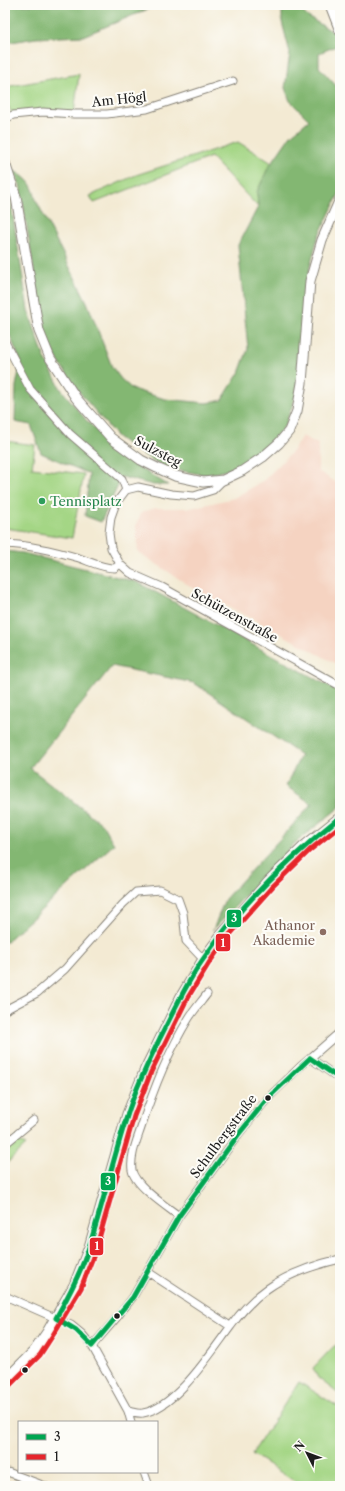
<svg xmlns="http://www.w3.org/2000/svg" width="345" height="1491" viewBox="0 0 345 1491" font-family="'Libre Caslon Text',serif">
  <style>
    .built { fill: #f5d3c1 }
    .green { fill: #a4d685; stroke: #607950 }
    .forest { fill: #83b772; stroke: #506a47 }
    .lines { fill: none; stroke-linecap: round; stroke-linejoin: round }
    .minor-casing { stroke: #888378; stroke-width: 9 }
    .tertiary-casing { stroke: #888378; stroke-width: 11 }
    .minor { stroke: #fff; stroke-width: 7 }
    .tertiary { stroke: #fff; stroke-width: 9 }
    .bus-1-casing { stroke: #fdfcf7; stroke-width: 8 }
    .bus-2-casing { stroke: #fdfcf7; stroke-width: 8 }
    .bus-1 { stroke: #00a651; stroke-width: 5 }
    .bus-2 { stroke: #e6252c; stroke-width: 5 }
    .leisure-dot { fill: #2e9e5b; stroke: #fdfcf7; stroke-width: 1.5 }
    .education-dot { fill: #8d6e63; stroke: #fdfcf7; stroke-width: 1.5 }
    .bus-dot { fill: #1c1c1c; stroke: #fdfcf7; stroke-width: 1.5 }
    .labels { text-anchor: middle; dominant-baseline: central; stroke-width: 4; stroke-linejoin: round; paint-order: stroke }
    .street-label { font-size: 13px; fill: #1c1c1c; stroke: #fdfcf7 }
    .leisure-label { font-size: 13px; fill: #27864d; stroke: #fdfcf7; text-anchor: start }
    .education-label { font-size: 13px; fill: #785e54; stroke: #fdfcf7; text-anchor: end }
    .line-badge { stroke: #fdfcf7; stroke-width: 1.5 }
    .badge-label { font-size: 11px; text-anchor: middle; font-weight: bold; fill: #fff }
  </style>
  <rect width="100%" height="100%" fill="#fdfcf7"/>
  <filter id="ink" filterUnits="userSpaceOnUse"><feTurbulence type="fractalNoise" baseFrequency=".025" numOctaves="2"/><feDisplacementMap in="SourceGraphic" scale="8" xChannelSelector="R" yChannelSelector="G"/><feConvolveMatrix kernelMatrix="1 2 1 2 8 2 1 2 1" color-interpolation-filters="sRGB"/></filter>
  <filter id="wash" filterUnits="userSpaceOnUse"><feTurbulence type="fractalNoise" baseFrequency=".012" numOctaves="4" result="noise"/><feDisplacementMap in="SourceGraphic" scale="16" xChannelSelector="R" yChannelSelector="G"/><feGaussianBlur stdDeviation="0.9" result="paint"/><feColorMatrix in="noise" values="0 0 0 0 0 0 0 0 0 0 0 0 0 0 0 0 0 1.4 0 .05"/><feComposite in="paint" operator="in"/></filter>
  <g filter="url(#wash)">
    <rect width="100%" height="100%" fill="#f3ead3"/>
    <path class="built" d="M 302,436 L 318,444 L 318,471 L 340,485 L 340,666 L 259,622 L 196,590 L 138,552 L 136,524 L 142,512 L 156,508 L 191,508 L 234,498 L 264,480 L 291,453 Z"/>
    <path class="green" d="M 79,74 L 74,114 L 13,115 L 5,101 L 5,87 Z
      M 238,142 L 272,163 L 257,192 L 258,207 L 211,157 L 94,203 L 90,196 L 136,175 Z
      M 5,441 L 35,445 L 32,468 L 84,474 L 72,538 L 5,528 Z
      M 19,1142 L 26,1145 L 5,1165 L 5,1146 L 9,1143 Z
      M 340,1343 L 340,1395 L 318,1378 L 313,1368 L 333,1347 Z
      M 299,1382 L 340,1408 L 340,1486 L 302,1486 L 252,1454 Z"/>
    <path class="forest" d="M 5,5 L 158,5 L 83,36 L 36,38 L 5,43 Z
      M 282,5 L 296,5 L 308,17 L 335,33 L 339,45 L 319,53 L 319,67 L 340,90 L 340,192 L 318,237 L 306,282 L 297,392 L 285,426 L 266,447 L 250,460 L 232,469 L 206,475 L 182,471 L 163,466 L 137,451 L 117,437 L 80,393 L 60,364 L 47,340 L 41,313 L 20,185 L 14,171 C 28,178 33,185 36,200 L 87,302 L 112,367 L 121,379 L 132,389 L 165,399 L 206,403 L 222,400 L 239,373 L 248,349 L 238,245 L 258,207 L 257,192 L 268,168 L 291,135 L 309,120 L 290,101 L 285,88 L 290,53 L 282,22 Z
      M 5,179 L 9,192 L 28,310 L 45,359 L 61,389 L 87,421 L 119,452 L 143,470 L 168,485 L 153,485 L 122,477 L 101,522 L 85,516 L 89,474 L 41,453 L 31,425 L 15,422 L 16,386 L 21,362 L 5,324 Z
      M 5,551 L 23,553 L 137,582 L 340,692 L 340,807 L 294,844 L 213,930 L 225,899 L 312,804 L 286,786 L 301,755 L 194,683 L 112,666 L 30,768 L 102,824 L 114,844 L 5,943 Z"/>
  </g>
  <g filter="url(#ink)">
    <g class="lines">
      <defs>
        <path id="minor" d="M 5,119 L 13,115 L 43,112 L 74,114 L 107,114 L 147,109 L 233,81
          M 5,342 L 30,389 L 70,434 L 122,479 L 126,490
          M 223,480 L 213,490 L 194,496 L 171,494 L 138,487 L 126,490 L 116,503 L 111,517 L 109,533 L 111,548 L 120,564 L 130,573 L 162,587 L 340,686
          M 5,544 C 30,545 55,551 79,558 C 91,562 102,568 115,568 L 120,564
          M 5,1010 L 37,993 L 65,969 L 123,904 L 136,892 L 160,890 L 178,899 L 183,913 L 186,941 L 203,959
          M 310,1058 L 340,1079
          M 5,1144 L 34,1120
          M 179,1216 C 167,1207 134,1185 132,1170 C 130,1156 137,1140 141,1128 C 153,1090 168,1052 189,1018 C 194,1010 201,1002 207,994
          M 148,1272 L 230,1326
          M 5,1296 L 71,1325 L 82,1334 L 92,1346 L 118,1316 L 133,1297 L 179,1216 L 238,1135 L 268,1098 L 300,1067 L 340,1032
          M 92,1346 L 128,1411 L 131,1422
          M 128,1411 C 133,1412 139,1414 143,1413 C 176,1408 212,1351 231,1326 C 241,1312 253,1299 267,1289 C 289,1273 314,1265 340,1259
          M 5,1471 L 45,1486
          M 144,1472 L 149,1486"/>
        <path id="tertiary" d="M 330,5 L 340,31
          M 5,163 L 16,197 L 39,331 L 50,358 L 76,398 L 111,438 L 141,460 L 157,468 L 175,476 L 203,482 L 223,480 L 242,471 L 263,457 L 279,443 L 289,431 L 297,411 L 302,383 L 310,281 L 322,240 L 340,199
          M 5,1380 L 34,1351 L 47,1332 L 74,1285 L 89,1247 L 127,1114 L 145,1069 L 181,996 L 203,959 L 220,936 L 268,881 L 305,845 L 340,817"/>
      </defs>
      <use href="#minor" class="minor-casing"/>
      <use href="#tertiary" class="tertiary-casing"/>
      <use href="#minor" class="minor"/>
      <use href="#tertiary" class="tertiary"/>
      <defs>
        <path id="bus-1" d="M 310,1058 L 340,1079
          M 56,1318 C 69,1295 81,1272 89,1247 C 103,1204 113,1159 127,1116 C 135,1089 148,1063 160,1038 C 174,1011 186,983 204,958 C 241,904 289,858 340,817
          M 56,1318 L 76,1330 L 92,1346 L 133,1297 L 179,1216 L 238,1135 L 268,1098 L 310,1058"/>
        <path id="bus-2" d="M 10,1385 L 40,1355 L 53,1335 L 81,1288 L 96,1249 L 134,1116 L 151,1072 L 187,999 L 209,963 L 225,940 L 273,886 L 310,850 L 340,826"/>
      </defs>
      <use href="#bus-1" class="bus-1-casing"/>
      <use href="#bus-2" class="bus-2-casing"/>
      <use href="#bus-1" class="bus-1"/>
      <use href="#bus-2" class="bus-2"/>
    </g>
  </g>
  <circle class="leisure-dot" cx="42" cy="501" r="4"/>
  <circle class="education-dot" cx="323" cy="932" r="4"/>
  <g class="bus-dot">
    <circle cx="268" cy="1098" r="3.5"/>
    <circle cx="117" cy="1316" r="3.5"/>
    <circle cx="25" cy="1370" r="3.5"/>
  </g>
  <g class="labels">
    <g class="street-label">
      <text transform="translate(119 99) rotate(-6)">Am Högl</text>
      <text transform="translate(158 451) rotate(28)">Sulzsteg</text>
      <text transform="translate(235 615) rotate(29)">Schützenstraße</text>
      <text transform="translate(223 1136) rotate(-53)">Schulbergstraße</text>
    </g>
    <g class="leisure-label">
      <text x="50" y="501">Tennisplatz</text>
    </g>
    <g class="education-label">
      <text x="315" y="925">Athanor<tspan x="315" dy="15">Akademie</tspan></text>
    </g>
  </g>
  <g class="line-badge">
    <rect x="226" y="909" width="16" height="19" rx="4" fill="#00a651"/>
    <rect x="215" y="933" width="16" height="19" rx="4" fill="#e6252c"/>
    <rect x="100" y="1172" width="16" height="19" rx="4" fill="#00a651"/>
    <rect x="89" y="1237" width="15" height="19" rx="4" fill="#e6252c"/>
  </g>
  <g class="badge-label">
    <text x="234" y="922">3</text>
    <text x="223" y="947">1</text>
    <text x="108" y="1185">3</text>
    <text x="97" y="1250">1</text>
  </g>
  <rect width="345" height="1491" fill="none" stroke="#fdfcf7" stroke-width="20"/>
  <rect x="18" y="1421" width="140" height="52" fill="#fdfcf7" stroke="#a3a29f"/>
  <rect x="26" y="1434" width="20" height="6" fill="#00a651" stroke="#a3a29f"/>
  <text x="54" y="1441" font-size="12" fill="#1c1c1c">3</text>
  <rect x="26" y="1454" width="20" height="6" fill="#e6252c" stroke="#a3a29f"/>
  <text x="54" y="1461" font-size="12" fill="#1c1c1c">1</text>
  <g transform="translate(307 1453) rotate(312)" stroke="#fdfcf7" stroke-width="3" paint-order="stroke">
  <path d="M0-3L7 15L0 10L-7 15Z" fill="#1c1c1c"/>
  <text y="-6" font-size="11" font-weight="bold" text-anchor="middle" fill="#1c1c1c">N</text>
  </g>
</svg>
